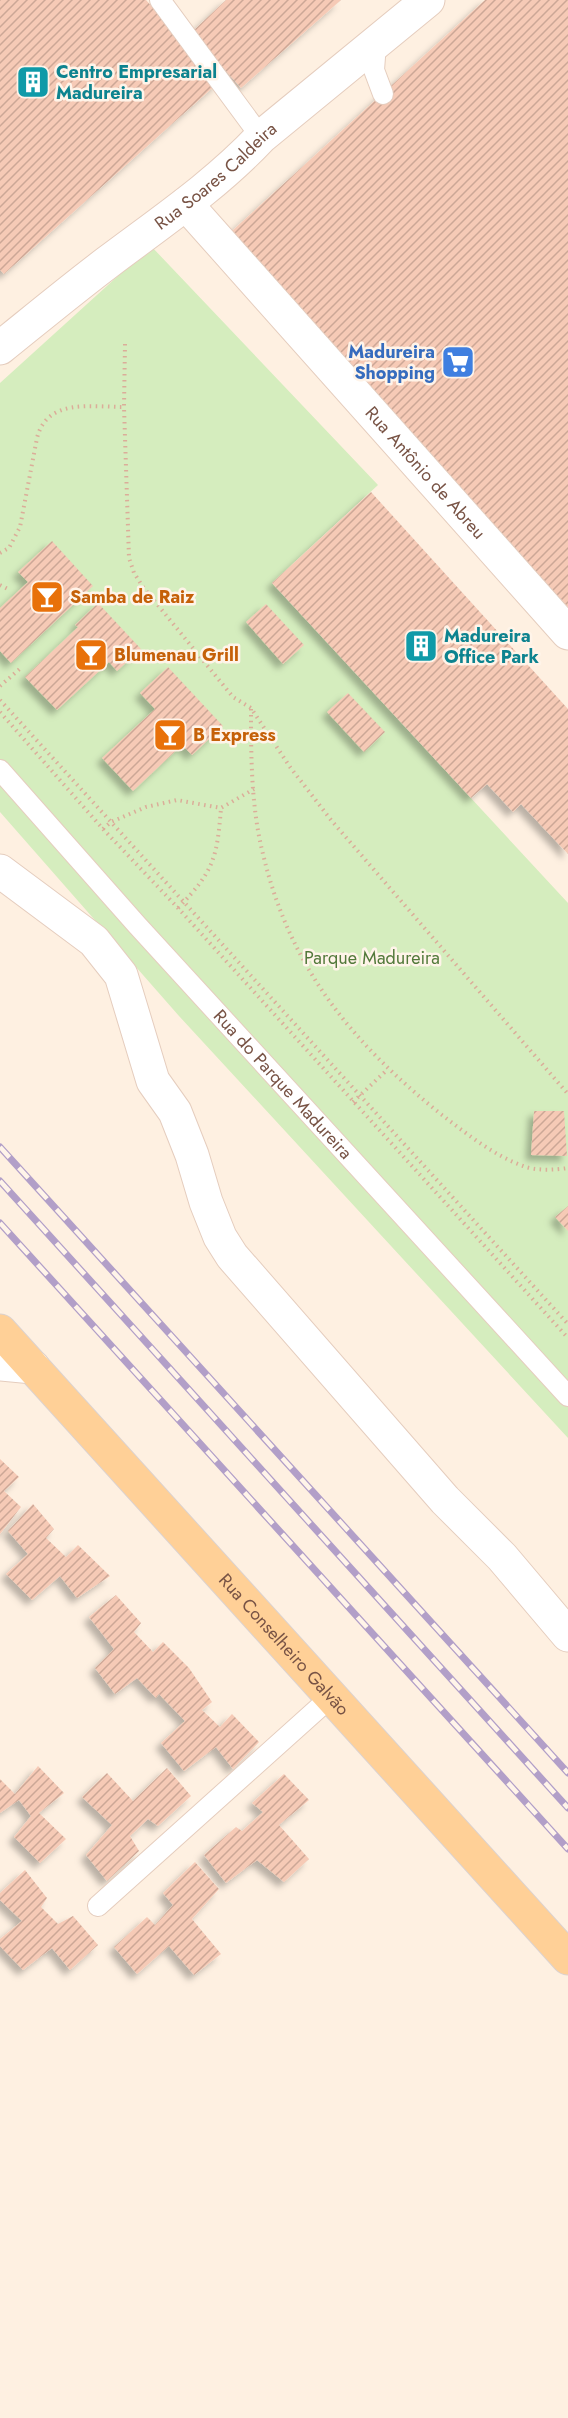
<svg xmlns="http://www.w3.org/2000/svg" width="568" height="2418" viewBox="0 0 568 2418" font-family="Jost,sans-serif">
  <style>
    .green { fill: #d5edbe }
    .building { fill: url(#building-hatch); filter: url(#shadow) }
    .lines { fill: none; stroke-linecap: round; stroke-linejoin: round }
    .lane-casing { stroke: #e5cdbe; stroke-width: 22 }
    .street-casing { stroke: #e5cdbe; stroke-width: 35 }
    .primary-casing { stroke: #dcd2cf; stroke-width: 35 }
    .path { stroke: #dbad99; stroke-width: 4; stroke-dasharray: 1.5 4.5; stroke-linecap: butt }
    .lane { stroke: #fff; stroke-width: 20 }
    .street { stroke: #fff; stroke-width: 33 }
    .primary { stroke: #ffd097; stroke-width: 33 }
    .rail-casing { stroke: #b29fc8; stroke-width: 7 }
    .rail { stroke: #fff4e9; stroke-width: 4.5; stroke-dasharray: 14; stroke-linecap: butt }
    .labels { text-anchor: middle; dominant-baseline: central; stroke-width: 5; stroke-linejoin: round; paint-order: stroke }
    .culture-label { font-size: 18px; font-weight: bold; fill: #0d838f; stroke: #fff4e9; text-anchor: start }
    .street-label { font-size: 18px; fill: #785345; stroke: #fff4e9 }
    .shop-label { font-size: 18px; font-weight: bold; fill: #366cbe; stroke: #fff4e9; text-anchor: end }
    .food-label { font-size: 18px; font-weight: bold; fill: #c56008; stroke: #fff4e9; text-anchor: start }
    .park-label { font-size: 18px; fill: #52793a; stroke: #fff4e9 }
  </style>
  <defs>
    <pattern id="building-hatch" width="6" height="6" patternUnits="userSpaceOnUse" patternTransform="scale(1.5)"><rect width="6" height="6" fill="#f6cab6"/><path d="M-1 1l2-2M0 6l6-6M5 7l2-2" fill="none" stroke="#cca796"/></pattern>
    <filter id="shadow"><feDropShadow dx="-5.5" dy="5.5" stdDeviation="3" flood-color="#0004"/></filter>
  </defs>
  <rect width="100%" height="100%" fill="#fef0e1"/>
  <path class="green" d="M 151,246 L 378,485 L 272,583 L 568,903 L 568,1438 L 179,1016 L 0,812 L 0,383 Z"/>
  <path class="building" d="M 0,0 L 146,0 L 219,82 L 4,274 L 0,270 Z
    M 226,0 L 341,0 L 241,88 L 192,32 Z
    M 485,0 L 568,0 L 568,607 L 232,231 Z
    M 371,492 L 568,709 L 568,854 L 521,804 L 513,812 L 487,784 L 471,798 L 272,583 Z
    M 52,541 L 93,586 L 11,663 L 0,651 L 0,608 L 28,582 L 18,572 Z
    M 98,603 L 141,649 L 117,671 L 109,662 L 57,710 L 25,677 L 78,627 L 75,625 Z
    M 266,604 L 304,645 L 283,664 L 246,622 Z
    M 168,667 L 223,726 L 192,755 L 182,745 L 133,791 L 102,758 L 155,709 L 140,693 Z
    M 348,693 L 385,732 L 364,752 L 327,712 Z
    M 534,1111 L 564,1111 L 567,1156 L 531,1155 Z
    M 568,1206 L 568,1231 L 555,1217 Z
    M 0,1459 L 19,1477 L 4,1491 L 21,1507 L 0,1534 Z
    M 33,1504 L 54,1529 L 46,1538 L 66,1557 L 78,1545 L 110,1576 L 77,1598 L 60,1576 L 32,1600 L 6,1574 L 28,1554 L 8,1531 Z
    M 116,1595 L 141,1623 L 134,1632 L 153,1652 L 163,1642 L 189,1668 L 212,1702 L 202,1710 L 220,1727 L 232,1714 L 259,1742 L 233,1769 L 216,1747 L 184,1771 L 161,1743 L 185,1721 L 159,1694 L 156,1698 L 137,1678 L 115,1694 L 95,1668 L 114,1649 L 89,1617 Z
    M 38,1766 L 64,1793 L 39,1813 L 66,1839 L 40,1863 L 14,1837 L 31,1816 L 19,1800 L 0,1813 L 0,1779 L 15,1794 Z
    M 167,1768 L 191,1796 L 158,1826 L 148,1819 L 130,1836 L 139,1851 L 107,1881 L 86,1855 L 112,1825 L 82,1797 L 107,1773 L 133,1801 Z
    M 284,1774 L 309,1800 L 279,1825 L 309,1859 L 284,1882 L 257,1860 L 226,1883 L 204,1855 L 236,1827 L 242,1831 L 263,1812 L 252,1803 Z
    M 195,1862 L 219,1889 L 192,1919 L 221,1954 L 194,1975 L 169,1946 L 137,1974 L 114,1947 L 147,1917 L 155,1925 L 173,1905 L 163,1893 Z
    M 25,1870 L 47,1898 L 41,1907 L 58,1924 L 73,1916 L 98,1945 L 70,1970 L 52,1948 L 23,1970 L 0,1946 L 0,1939 L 22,1921 L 0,1900 L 0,1893 Z"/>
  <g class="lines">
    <defs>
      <g id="lane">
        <path d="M 160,0 L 261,137"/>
        <path d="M 376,44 L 374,70 L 383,94"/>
        <path id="s1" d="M 0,770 L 137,925 L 568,1396"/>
        <path d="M 98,1906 L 332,1696"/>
      </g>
      <g id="street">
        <path id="s2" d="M 186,204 L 568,633"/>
        <path id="s3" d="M 0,348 C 36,319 71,290 108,262 C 161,222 216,185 261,137 L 428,0"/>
        <path d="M 0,871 L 94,941 L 121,975 L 153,1081 L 175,1112 L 192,1155 L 206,1202 L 220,1237 L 232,1256 L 445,1500 L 502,1557 L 568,1635"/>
        <path d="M 0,1364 L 33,1367"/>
      </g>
      <g id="primary">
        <path id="s4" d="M 0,1331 L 568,1958"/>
      </g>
    </defs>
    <use href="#lane" class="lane-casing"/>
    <use href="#street" class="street-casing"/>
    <use href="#primary" class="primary-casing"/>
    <path class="path" d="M 125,344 L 124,407 L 129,558 L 134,573 L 143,587 L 233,697 L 251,708 L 290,767 L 331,820 L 568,1094
      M 0,553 L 9,548 L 20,527 L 37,438 C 47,398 91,407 124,407
      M 0,585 L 8,589
      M 0,686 L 22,667
      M 0,700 L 568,1324
      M 251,709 C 251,756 251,807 263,854 C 290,968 352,1043 442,1115 C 467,1134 493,1155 523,1166 C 536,1171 555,1170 568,1168
      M 0,712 L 103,829 L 178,908 L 568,1338
      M 103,829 L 111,822 L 146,807 L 177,800 L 221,808 L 254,789
      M 178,908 C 214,871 217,858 221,808
      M 353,1102 L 388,1069"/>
    <use href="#lane" class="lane"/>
    <use href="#street" class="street"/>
    <use href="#primary" class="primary"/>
    <defs>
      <path id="rail" d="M 0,1147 L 568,1773
        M 0,1181 L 568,1808
        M 0,1223 L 568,1849"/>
    </defs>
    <use href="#rail" class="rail-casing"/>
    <use href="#rail" class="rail"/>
  </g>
  <defs>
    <symbol id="building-square" viewBox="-11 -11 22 22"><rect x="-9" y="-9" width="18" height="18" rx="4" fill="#0f9aa8" stroke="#fff4e9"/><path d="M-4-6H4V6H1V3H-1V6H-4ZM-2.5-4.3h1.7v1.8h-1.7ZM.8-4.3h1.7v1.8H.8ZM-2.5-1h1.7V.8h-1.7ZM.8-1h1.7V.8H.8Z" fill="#fff"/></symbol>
    <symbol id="supermarket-square" viewBox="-11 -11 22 22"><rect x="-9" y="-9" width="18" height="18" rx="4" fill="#3f7fe0" stroke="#fff4e9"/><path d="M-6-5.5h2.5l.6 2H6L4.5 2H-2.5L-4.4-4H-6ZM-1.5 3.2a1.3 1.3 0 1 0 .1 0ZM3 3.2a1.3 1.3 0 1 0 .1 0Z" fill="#fff"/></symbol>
    <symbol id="bar-square" viewBox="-11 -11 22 22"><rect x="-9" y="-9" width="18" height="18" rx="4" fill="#e8710a" stroke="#fff4e9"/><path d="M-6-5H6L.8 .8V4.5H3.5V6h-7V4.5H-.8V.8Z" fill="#fff"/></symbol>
  </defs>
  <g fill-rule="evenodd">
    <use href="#building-square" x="14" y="63" width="38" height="38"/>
    <use href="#supermarket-square" x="439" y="343" width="38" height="38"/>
    <use href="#bar-square" x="28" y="578" width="38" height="38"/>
    <use href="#building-square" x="402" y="627" width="38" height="38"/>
    <use href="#bar-square" x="72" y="636" width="38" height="38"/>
    <use href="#bar-square" x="151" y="716" width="38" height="38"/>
  </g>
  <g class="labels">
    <g class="culture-label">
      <text x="56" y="72">Centro Empresarial<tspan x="56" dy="21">Madureira</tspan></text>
      <text x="444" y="636">Madureira<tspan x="444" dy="21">Office Park</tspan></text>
    </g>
    <g class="street-label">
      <text stroke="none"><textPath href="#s3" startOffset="276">Rua Soares Caldeira</textPath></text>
      <text stroke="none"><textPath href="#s2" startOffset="360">Rua Antônio de Abreu</textPath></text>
      <text stroke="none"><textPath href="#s1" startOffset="423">Rua do Parque Madureira</textPath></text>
      <text stroke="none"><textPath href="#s4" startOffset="423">Rua Conselheiro Galvão</textPath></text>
    </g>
    <g class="shop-label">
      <text x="435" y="352">Madureira<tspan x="435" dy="21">Shopping</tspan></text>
    </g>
    <g class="food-label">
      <text x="70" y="597">Samba de Raiz</text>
      <text x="114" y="655">Blumenau Grill</text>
      <text x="193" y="735">B Express</text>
    </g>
    <g class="park-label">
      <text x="372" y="958">Parque Madureira</text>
    </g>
  </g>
</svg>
